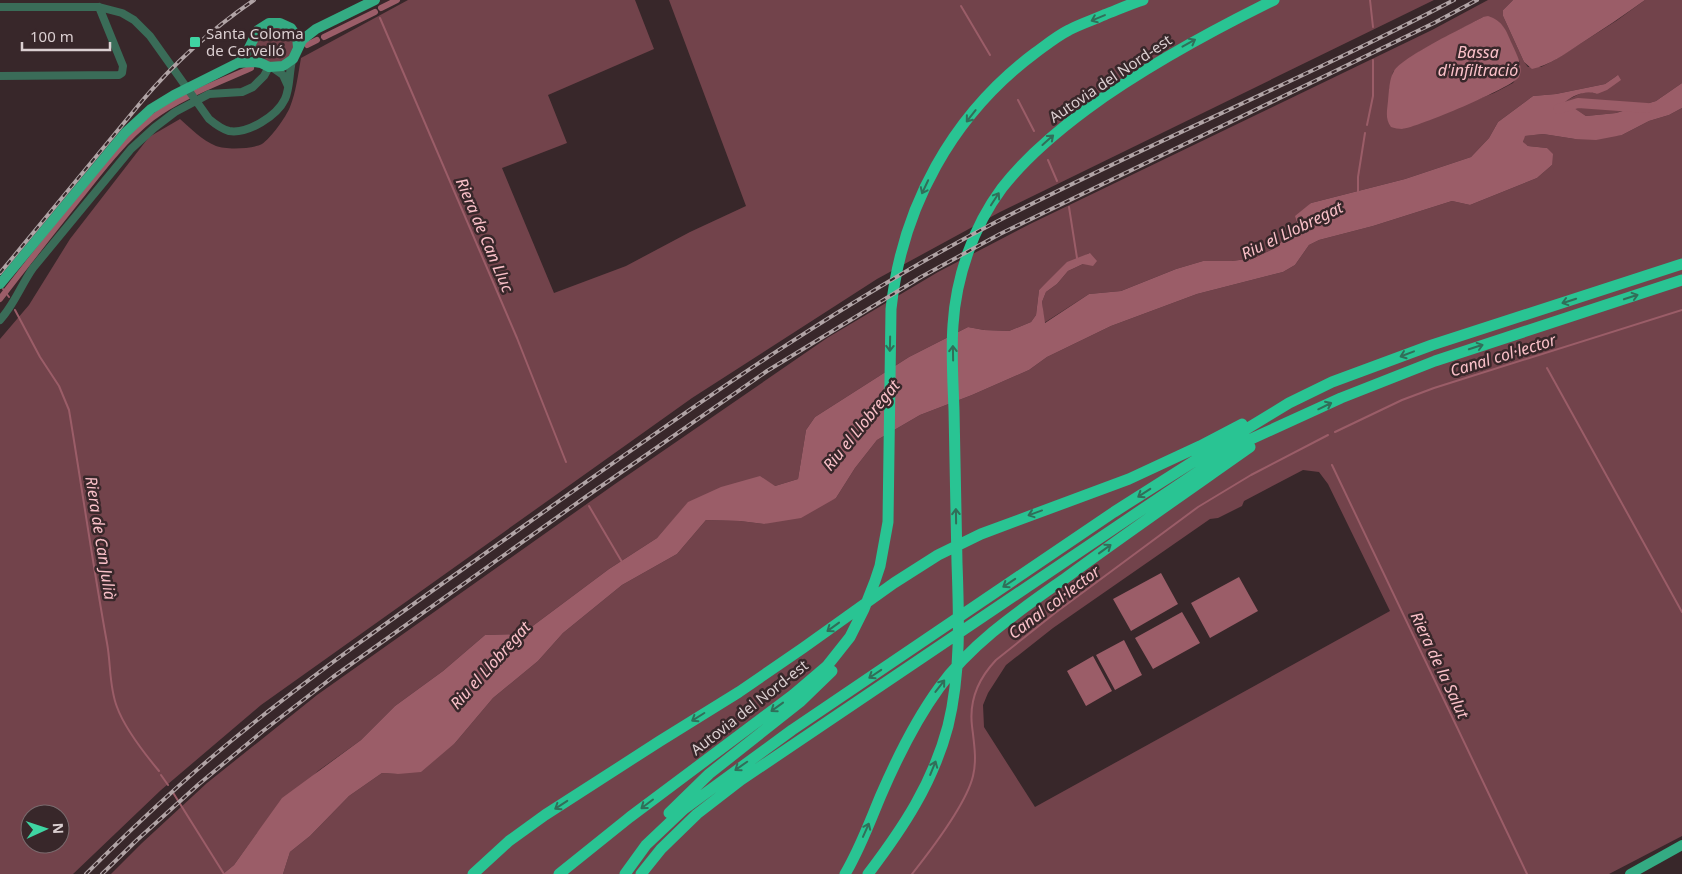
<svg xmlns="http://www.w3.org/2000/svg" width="1682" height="874" viewBox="0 0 1682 874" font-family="'Noto Sans',sans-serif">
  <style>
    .green { fill: #72434b; fill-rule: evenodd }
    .water { fill: #9b5d68 }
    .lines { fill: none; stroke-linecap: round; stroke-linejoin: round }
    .stream { stroke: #9b5d68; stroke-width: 2 }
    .canal { stroke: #9b5d68; stroke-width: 6 }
    .river { stroke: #9b5d68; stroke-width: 10 }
    .minor { stroke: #3a6c58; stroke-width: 8 }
    .major { stroke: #34ab83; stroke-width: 10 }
    .highway { stroke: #29c493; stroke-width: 11 }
    .rail-casing { stroke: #b1a4a6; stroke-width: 4 }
    .rail { stroke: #38272a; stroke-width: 2; stroke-dasharray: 5.5; stroke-linecap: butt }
    .oneway { stroke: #316e59 }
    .poi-dot { fill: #3fd4a2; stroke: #38272a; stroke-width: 2 }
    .labels { text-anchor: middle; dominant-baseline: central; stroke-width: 5; stroke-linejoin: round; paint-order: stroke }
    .poi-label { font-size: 15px; fill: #dbcfd1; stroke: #38272a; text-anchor: start }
    .street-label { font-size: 15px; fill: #dbcfd1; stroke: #38272a }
    .water-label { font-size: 16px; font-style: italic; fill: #fbc1c9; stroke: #38272a }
  </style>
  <rect width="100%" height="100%" fill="#38272a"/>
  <path class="green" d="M 408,0 L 635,0 L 654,49 L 548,95 L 567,143 L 502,168 L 554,293 L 626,266 L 690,232 L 746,206 L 669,0 L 1434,0 L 1000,212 L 877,279 L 692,398 L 261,705 L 161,790 L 73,874 L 0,874 L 0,339 L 29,305 L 70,239 L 149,137 L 180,119 C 191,129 202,140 216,146 C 226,150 253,149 262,144 C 271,138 286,117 290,107 C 296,92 298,75 301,58 ZM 30,814 L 60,814 L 60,844 L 30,844 Z
    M 1488,0 L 1513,0 L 1503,10 L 1503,16 L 1524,62 L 1528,67 L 1541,67 L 1553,61 L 1616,21 L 1645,0 L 1682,0 L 1682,83 L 1656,101 L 1616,113 L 1586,116 L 1564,102 C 1575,96 1585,89 1597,94 L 1618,75 L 1605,84 L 1556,94 L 1533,96 L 1498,122 L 1489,138 L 1471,157 L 1405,179 L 1311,203 L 1277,247 L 1254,258 L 1232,261 L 1203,261 L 1176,269 L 1121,291 L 1089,294 L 1044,323 L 1042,302 L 1046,292 L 1057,284 L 1068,271 L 1083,264 L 1089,253 L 1049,281 L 1039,290 L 1036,315 L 1031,322 L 1009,331 L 984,330 L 968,327 L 909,357 L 815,417 L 806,430 L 798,479 L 775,486 L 689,502 L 657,538 L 609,569 L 522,634 L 485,635 L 443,671 L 395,706 L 361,740 L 318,771 L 257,833 L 234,865 L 223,874 L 111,874 L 142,843 L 207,783 L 317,695 L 615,484 L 827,338 L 938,272 L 1030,224 L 1432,30 ZM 1483,17 L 1520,62 L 1520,73 L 1513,83 L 1494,93 L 1402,129 L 1389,91 L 1393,72 L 1417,53 Z
    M256 45a19 19 0 1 1 38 0a19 19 0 1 1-38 0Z
    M 1682,108 L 1682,836 L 1609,874 L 283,874 L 290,852 L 310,836 L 349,796 L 382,773 L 398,774 L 455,743 L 493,698 L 538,661 L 563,633 L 622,585 L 677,554 L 706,520 L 740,521 L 764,524 L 836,498 L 855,468 L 877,440 L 920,415 L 972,395 L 1029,370 L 1047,357 L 1111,326 L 1197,294 L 1283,272 L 1295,265 L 1309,245 L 1319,240 L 1373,226 L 1452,201 L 1470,205 L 1537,178 L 1552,165 L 1547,148 L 1528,146 L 1523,143 L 1524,136 L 1543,134 L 1575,139 L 1622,135 L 1649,121 L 1669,115 ZM 1303,470 L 1319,472 L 1328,484 L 1390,611 L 1035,807 L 984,727 L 983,705 L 988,693 L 1006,665 L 1053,628 L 1210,519 L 1218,518 L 1242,506 L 1244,501 Z"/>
  <path class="water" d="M 1513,0 L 1645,0 C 1624,15 1602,30 1580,44 C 1565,54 1550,65 1532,69 L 1524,62 L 1503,16 L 1503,10 Z
    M 1488,16 C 1503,21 1506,30 1512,44 C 1516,53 1524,67 1519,77 C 1513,87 1416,128 1402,129 C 1399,129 1394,128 1391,127 C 1385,119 1387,111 1388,101 C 1389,92 1389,79 1394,71 C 1402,57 1465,27 1483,17 Z
    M 1618,75 L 1621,80 L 1607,90 L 1597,94 C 1586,90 1574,95 1565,102 L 1586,116 L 1616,113 L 1656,101 L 1682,83 L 1682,108 L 1669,115 L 1649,121 L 1622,135 L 1596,140 L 1575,139 L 1543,134 L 1525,136 L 1523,142 L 1528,146 L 1547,148 L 1553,154 L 1552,165 L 1537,178 L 1470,205 L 1452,201 L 1373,226 L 1319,240 L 1309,245 L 1295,265 L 1283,272 L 1197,294 L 1111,326 L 1047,357 L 1029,370 L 972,395 L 920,415 L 877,440 L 855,468 L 836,498 L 801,518 L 764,524 L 740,521 L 706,520 L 677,554 L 622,585 L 563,633 L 538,661 L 493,698 L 455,743 L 421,772 L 398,774 L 382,773 L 349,796 L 310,836 L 290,852 L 283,874 L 223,874 L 234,865 L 282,798 L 361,740 L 395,706 L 443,671 L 485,635 L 522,634 L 609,569 L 657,538 L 688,502 L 721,487 L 760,476 L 775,486 L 798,479 L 806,430 L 815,417 L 909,357 L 968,327 L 984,330 L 1009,331 L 1031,322 L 1036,315 L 1039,290 L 1067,262 L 1090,253 L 1097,261 L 1093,266 L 1083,264 L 1068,271 L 1057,284 L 1046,292 L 1042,302 L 1045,323 L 1089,294 L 1121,291 L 1176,269 L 1203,261 L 1232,261 L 1254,258 L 1277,247 L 1297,222 L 1295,216 L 1311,203 L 1405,179 L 1471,157 L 1489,138 L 1498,122 L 1533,96 L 1556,94 L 1605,84 Z
    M 1161,573 L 1178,604 L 1131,631 L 1113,599 Z
    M 1239,577 L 1258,611 L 1210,638 L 1191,603 Z
    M 1182,612 L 1200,643 L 1153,669 L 1135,638 Z
    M 1124,640 L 1142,675 L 1115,690 L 1096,655 Z
    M 1093,656 L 1112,691 L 1086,706 L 1067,671 Z"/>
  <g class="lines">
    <path class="stream" d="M 1370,0 L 1373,27
      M 961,6 L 990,55
      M 380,18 L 517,338 L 566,462
      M 1018,100 L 1034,131
      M 1367,125 L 1373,96 L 1373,60
      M 1048,160 L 1057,181
      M 1358,193 L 1358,177 L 1365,133
      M 1069,207 L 1077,258
      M 3,289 L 9,297
      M 15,310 L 40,357 L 59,386 L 69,410 C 82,488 93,566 107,643 C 111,664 109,687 117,707 C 125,729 144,753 159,771
      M 1547,368 L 1682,612
      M 1335,432 L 1402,400 L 1434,388 L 1682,310
      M 1332,465 L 1527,874
      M 589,506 L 622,562
      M 161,775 L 168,785
      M 172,791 L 224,874
      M 912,874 C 931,850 966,805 973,776 C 977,760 974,743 972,726 C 969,701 979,678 996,660 L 1055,613 L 1198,507 L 1251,475 L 1328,435"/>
    <path class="canal" d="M 381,8 L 397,0
      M 324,37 L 375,12
      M 307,45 L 317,40
      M 0,299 C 26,265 53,231 80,197 C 102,169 124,140 152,118 C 179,97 220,82 251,68"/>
    <path class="river" d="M 1558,109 L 1578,103 L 1647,108"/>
    <path class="minor" d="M 0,7 L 99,7 L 122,13 L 134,20 L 150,36 L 209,119 C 215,124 221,129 229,131 C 248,134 277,116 285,99 C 290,88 289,73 292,61
      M 273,68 L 283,75 L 288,86
      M 0,76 L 119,75 L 122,73 L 123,66 L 99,7
      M 0,320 C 14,305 21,285 33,268 L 131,149 L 154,128 L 175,112 L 209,94 L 242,92 L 253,87 L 264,76 L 269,67"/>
    <path class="major" d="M 238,63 L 247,52 L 258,30 L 269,23 L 280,23 L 291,28 L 297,37 L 298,47
      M 0,284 L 125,133 L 151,109 L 174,95 L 238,63 L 254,62 L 261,63 L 269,67 L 283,66 L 293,59 L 302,40 L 316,29 L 375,0
      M 1630,874 L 1682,845"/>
    <path class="highway" d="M 669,813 L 709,774 L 800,702 L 832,671
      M 473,874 L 509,841 L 545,815 L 660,741 L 739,692 L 803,648 L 894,583 L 938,555 L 981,534 L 1129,479 L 1200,446 L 1242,424
      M 559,874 L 630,817 L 793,695 L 827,666 L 850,637 L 864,609 L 875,581 L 880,566 L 888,522 L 891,309 C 902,207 952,115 1035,53 C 1046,45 1057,36 1069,30 C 1080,24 1093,20 1104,15 C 1117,10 1130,4 1143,0
      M 625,874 L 646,845 L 684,809 L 792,730 L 1114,512 L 1207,453 L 1289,403 L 1332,382 L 1432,345 L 1682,264
      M 641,874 L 661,849 L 697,814 L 741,780 L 1128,519 L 1226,453 L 1249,440 L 1341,398 L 1435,361 L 1682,280
      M 845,874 C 860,849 870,821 881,795 C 897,758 915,721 939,688 C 972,642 1022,609 1067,577 C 1127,533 1189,490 1250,447
      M 868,874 C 903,828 933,783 948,726 C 961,673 959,617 957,563 C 956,512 955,461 954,410 C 953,382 951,353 953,325 C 956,277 973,227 1002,188 C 1026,157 1056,132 1087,109 C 1146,66 1209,32 1274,0"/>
    <defs>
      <path id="rail" d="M 0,273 L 142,101 C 175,62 212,29 254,0
        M 86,874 C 140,820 196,768 256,721 C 344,651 437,588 528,523 C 680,416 831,307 996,222 C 1147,144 1304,79 1454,0
        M 102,874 L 137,840 L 199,784 L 263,731 L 333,677 L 587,496 L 767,371 L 921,277 L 1000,234 L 1434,23 L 1477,0"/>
    </defs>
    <use href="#rail" class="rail-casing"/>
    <use href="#rail" class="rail"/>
  </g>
  <defs><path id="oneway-shaft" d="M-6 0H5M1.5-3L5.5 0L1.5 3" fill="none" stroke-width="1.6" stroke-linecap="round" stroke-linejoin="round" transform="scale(1.25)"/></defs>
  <g class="oneway">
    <use href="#oneway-shaft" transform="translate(1098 18) rotate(157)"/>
    <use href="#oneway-shaft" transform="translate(1189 43) rotate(-29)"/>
    <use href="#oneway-shaft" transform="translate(971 116) rotate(128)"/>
    <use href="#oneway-shaft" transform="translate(1048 140) rotate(-42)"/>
    <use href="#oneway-shaft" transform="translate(925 187) rotate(115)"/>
    <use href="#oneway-shaft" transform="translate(995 199) rotate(-57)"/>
    <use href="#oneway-shaft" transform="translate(1631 297) rotate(-18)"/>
    <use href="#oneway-shaft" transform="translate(1569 301) rotate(162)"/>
    <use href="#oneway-shaft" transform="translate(890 344) rotate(91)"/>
    <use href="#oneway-shaft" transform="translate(1476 347) rotate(-18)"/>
    <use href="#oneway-shaft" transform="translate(953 353) rotate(-91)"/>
    <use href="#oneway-shaft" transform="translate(1407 354) rotate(159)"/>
    <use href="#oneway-shaft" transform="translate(1325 406) rotate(-26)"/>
    <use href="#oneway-shaft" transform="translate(1144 493) rotate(147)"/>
    <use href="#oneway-shaft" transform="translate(1035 513) rotate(160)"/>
    <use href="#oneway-shaft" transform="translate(956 516) rotate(-91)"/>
    <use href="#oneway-shaft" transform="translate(1105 549) rotate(-36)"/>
    <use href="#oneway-shaft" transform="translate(1009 583) rotate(146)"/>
    <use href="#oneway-shaft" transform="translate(833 627) rotate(144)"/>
    <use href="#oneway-shaft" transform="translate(875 674) rotate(146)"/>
    <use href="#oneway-shaft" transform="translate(940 686) rotate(-52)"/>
    <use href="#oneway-shaft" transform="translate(777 707) rotate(144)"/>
    <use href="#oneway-shaft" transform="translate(698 717) rotate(148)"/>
    <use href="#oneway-shaft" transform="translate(741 766) rotate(145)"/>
    <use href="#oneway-shaft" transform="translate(933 768) rotate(-68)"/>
    <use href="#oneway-shaft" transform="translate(647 804) rotate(143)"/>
    <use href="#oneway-shaft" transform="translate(561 805) rotate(147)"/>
    <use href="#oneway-shaft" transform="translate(866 830) rotate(-66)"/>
  </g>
  <rect class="poi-dot" x="189" y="36" width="12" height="12" rx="2.5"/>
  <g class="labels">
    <g class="poi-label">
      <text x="206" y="33">Santa Coloma<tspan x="206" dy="17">de Cervelló</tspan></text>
    </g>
    <g class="street-label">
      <text transform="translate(1110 78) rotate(-34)">Autovia del Nord-est</text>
      <text transform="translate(749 707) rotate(-38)">Autovia del Nord-est</text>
    </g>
    <g class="water-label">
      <text x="1478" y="52">Bassa<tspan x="1478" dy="18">d'infiltració</tspan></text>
      <text transform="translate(1292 230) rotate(-26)">Riu el Llobregat</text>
      <text transform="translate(485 235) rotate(67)">Riera de Can Lluc</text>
      <text transform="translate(1503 355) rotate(-17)">Canal col·lector</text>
      <text transform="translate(861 425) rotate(-51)">Riu el Llobregat</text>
      <text transform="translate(101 538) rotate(81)">Riera de Can Julià</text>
      <text transform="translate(1054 602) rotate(-37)">Canal col·lector</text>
      <text transform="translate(490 665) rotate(-48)">Riu el Llobregat</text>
      <text transform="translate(1440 665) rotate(65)">Riera de la Salut</text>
    </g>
  </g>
  <g transform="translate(45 829) rotate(87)"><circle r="24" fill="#38272a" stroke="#796a6d"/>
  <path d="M0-4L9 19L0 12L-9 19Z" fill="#3fd4a2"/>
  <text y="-8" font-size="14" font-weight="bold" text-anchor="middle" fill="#dbcfd1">N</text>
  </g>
  <path d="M22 42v8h88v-8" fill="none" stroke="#dbcfd1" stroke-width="2.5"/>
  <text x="30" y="42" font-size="15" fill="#dbcfd1" stroke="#38272a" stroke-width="4" paint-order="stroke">100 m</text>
</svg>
